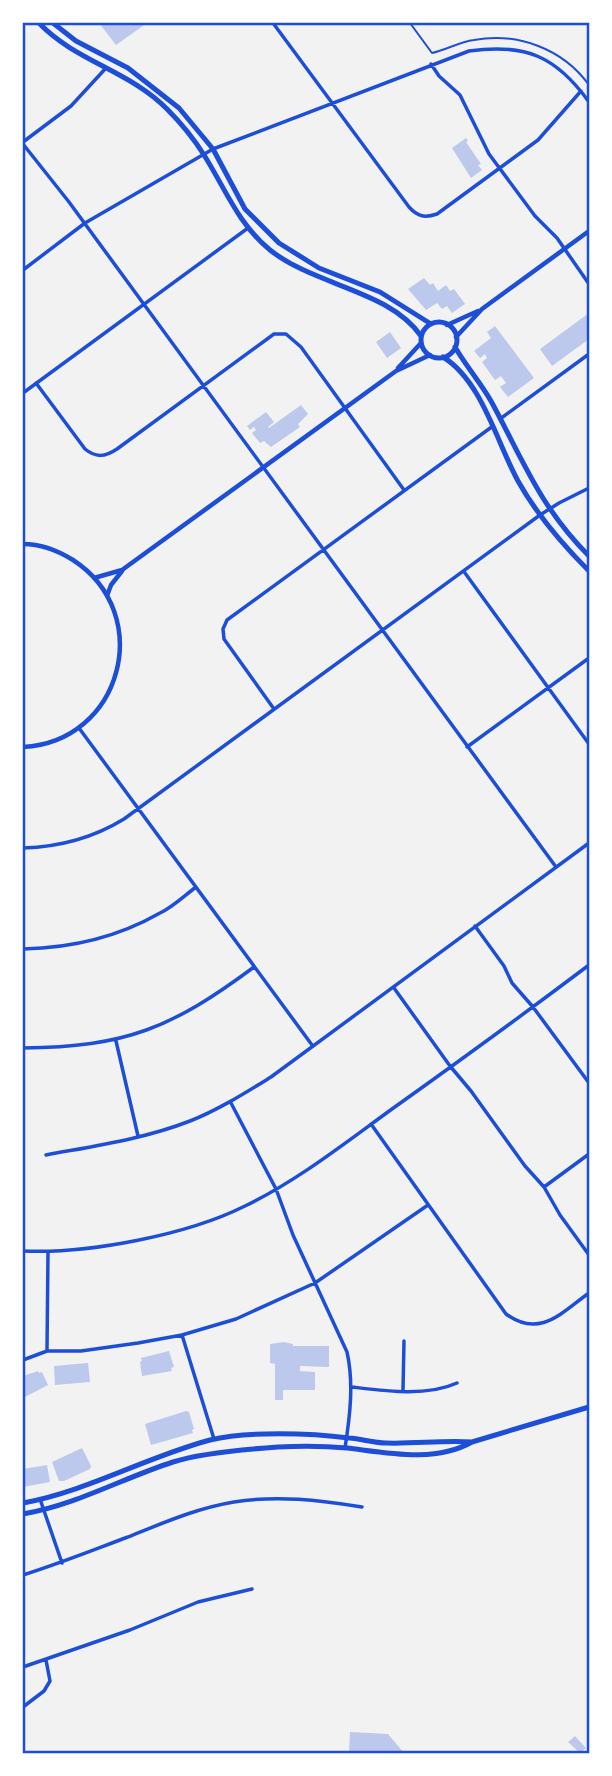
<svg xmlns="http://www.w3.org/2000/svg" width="612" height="1776" viewBox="0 0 612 1776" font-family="'Zilla Slab',serif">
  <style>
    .building { fill: #bdc9ec }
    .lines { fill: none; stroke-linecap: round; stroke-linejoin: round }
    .path { stroke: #1d4ed8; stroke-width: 2 }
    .minor { stroke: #1d4ed8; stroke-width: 3.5 }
    .tertiary { stroke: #1d4ed8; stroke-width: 4.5 }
    .secondary { stroke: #1d4ed8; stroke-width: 5 }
    .neatline { fill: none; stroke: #1d4ed8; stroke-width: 2.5 }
  </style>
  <rect width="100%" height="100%" fill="#f2f2f2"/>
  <path class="building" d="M 99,23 L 147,23 L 116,45 Z
    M 466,138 L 468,141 L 466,142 L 481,164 L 478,165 L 482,170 L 471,178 L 452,148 Z
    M 424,278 L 430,285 L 433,283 L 438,291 L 446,285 L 450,291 L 454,289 L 465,304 L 452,313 L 447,306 L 442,309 L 437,303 L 426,310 L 408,289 Z
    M 589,313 L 589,339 L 552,366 L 540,349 Z
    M 495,326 L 534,378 L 508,397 L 500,387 L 506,383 L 501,376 L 495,380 L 482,362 L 487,358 L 485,354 L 480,358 L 474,351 L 491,338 L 487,332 Z
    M 390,332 L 401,348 L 387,358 L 376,342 Z
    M 301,405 L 308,414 L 298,424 L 300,427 L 271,447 L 264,441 L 260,443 L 252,433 L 256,430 L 254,427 L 250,430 L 247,426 L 266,412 L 274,422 L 268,427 L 269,428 Z
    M 284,1342 L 293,1344 L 293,1346 L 329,1346 L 329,1367 L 300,1366 L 300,1371 L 315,1372 L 315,1390 L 283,1390 L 283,1400 L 275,1400 L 275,1364 L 270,1363 L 270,1344 Z
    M 169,1351 L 174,1367 L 171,1368 L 172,1371 L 142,1376 L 140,1362 L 142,1361 L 141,1358 Z
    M 88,1363 L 90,1382 L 55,1385 L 54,1366 Z
    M 38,1371 L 39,1373 L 42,1372 L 48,1385 L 23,1398 L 23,1376 Z
    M 186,1411 L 189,1412 L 194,1429 L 192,1430 L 193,1433 L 151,1445 L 145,1424 Z
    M 82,1448 L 91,1466 L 90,1469 L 64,1481 L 59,1481 L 52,1462 Z
    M 47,1465 L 50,1482 L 23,1487 L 23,1469 Z
    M 350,1732 L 388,1734 L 404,1753 L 349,1753 Z
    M 575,1736 L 586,1748 L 580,1753 L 568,1742 Z"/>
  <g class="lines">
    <path class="path" d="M 410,23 L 432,53 C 446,50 459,42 474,40 C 518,32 563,49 589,85"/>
    <path class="minor" d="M 273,23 L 409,207 C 418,217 425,218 437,214 L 538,140 L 581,91
      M 431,64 L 439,76 L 460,95 L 489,154 L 535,216 L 557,238 L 589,284
      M 23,142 L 71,106 L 106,68
      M 23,144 L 69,202 L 556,867
      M 23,270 L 85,223 L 213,149 L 469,51 C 525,43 556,56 589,102
      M 36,383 L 85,449 C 96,458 105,457 117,449 L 274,334 L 286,334 L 301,347 L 404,490
      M 23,393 L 248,228
      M 500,419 L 589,354
      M 465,573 L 589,744
      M 274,709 L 224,639 L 223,629 L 227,620 L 493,426
      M 79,728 L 312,1045
      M 467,747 L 589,658
      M 23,848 C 58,847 93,838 124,819 L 540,515 L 559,503 L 589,488
      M 475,926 L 504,966 L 512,983 L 533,1007 L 589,1083
      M 23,949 C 71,948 118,937 160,913 C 173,907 184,896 196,887
      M 394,988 L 450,1066 L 471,1091 L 525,1166 L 544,1187 L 560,1215 L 589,1255
      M 116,1041 L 138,1136
      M 23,1048 C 126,1047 172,1028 254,967
      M 231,1103 L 276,1189 L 293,1235 L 347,1352 C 354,1383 350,1416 345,1448
      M 371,1124 L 506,1314 C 540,1339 562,1312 589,1293
      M 46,1155 C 94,1146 144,1139 190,1121 C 218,1110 245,1093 271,1077 L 589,843
      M 544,1187 L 589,1154
      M 23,1251 C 88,1254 187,1235 245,1206 C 297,1181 345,1143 392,1109 C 458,1062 524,1014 589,965
      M 182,1335 L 214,1439
      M 47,1351 L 48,1252
      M 23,1360 L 47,1351 L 81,1351 L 138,1343 L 182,1335 L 236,1319 L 315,1283 L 428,1205
      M 352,1387 C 385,1391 426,1397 457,1383
      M 403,1390 L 404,1341
      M 40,1499 L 62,1563
      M 23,1575 C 58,1564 93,1550 128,1537 C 163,1523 197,1508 234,1502 C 277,1495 319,1500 362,1507
      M 23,1667 L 130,1630 L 198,1602 L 252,1589
      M 23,1707 L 44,1691 L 50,1681 L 46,1660"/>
    <path class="tertiary" d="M 447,325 L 478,311
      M 456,337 L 482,309 L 589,231
      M 398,368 L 421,343
      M 23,544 C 41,544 57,550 73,560 C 156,614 122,742 23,747
      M 94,578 L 122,570 L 396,371 L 430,355
      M 107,596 L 111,585 L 122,571"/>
    <path class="secondary" d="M 39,23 C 75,61 130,71 167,109 C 180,122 194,139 204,155 C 225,188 238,224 270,250 C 315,286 389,290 421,336
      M 53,23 L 76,41 L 128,68 L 179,108 L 213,149 L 245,209 L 279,243 L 319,268 L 380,292 L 431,324
      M421 340a18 18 0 1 1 36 0a18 18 0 1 1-36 0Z
      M 455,347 C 466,366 480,382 491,401 C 523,460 540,507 589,556
      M 443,357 C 482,381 497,443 518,481 C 537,515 562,544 589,571
      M 23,1503 C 88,1491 146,1457 210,1440 C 248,1431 311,1433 349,1438 C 362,1439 374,1443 386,1443 C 415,1444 443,1440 472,1442
      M 23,1514 C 76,1505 123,1478 173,1462 C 200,1453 249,1449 278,1447 C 301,1446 324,1446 347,1448 C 388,1453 435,1463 472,1442 L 589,1407"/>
  </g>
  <rect width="612" height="1776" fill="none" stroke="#ffffff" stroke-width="49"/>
  <rect x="24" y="24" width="564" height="1728" class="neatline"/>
</svg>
